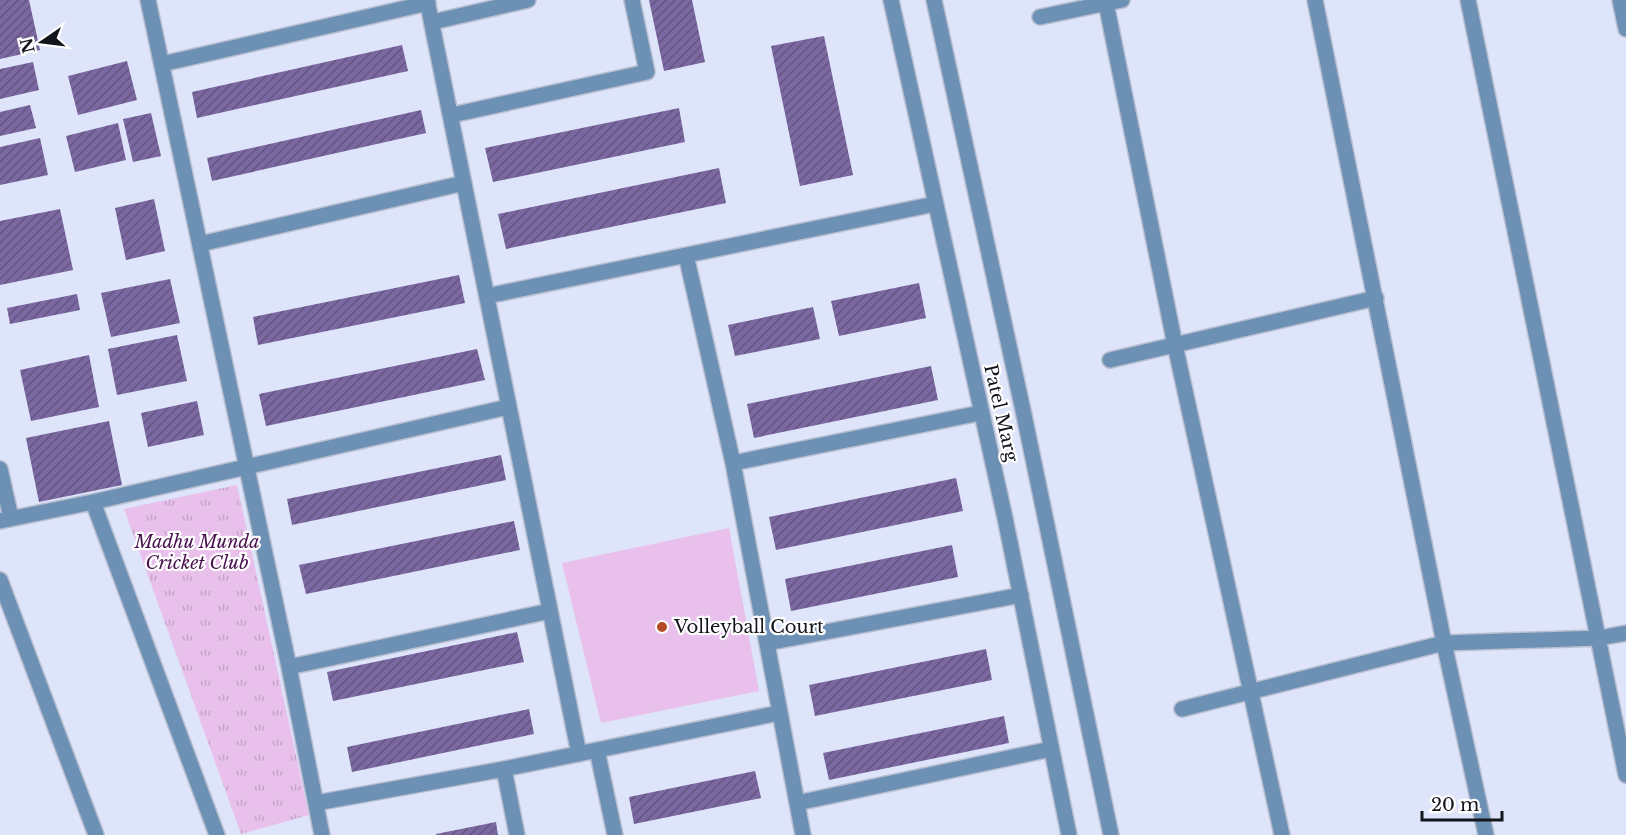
<svg xmlns="http://www.w3.org/2000/svg" width="1626" height="835" viewBox="0 0 1626 835" font-family="'Libre Baskerville',serif">
  <style>
    .green { fill: #e8c0eb }
    .park { fill: url(#park-tufts) }
    .building { fill: url(#building-hatch) }
    .lines { fill: none; stroke-linecap: round; stroke-linejoin: round }
    .minor-casing { stroke: #b9bfd1; stroke-width: 18 }
    .minor { stroke: #6d91b4; stroke-width: 15 }
    .poi-dot { fill: #b24b26; stroke: #fff; stroke-width: 2 }
    .labels { text-anchor: middle; dominant-baseline: central; stroke-width: 4.5; stroke-linejoin: round; paint-order: stroke }
    .street-label { font-size: 18px; fill: #13151c; stroke: #fff }
    .park-label { font-size: 18px; font-style: italic; fill: #4a1150; stroke: #fff }
    .poi-label { font-size: 18px; fill: #13151c; stroke: #fff; text-anchor: start }
  </style>
  <defs>
    <pattern id="park-tufts" width="24" height="20" patternUnits="userSpaceOnUse" patternTransform="scale(1.5)"><rect width="24" height="20" fill="#e8c0eb"/><path d="M3 7l-1-3M5 7V3M7 7l1-3M15 17l-1-3M17 17v-4M19 17l1-3" fill="none" stroke="#c6a4c9"/></pattern>
    <pattern id="building-hatch" width="6" height="6" patternUnits="userSpaceOnUse" patternTransform="scale(1.5)"><rect width="6" height="6" fill="#7b68a1"/><path d="M-1 1l2-2M0 6l6-6M5 7l2-2" fill="none" stroke="#645482"/></pattern>
  </defs>
  <rect width="100%" height="100%" fill="#dee4f9"/>
  <path class="green" d="M 729,528 L 759,691 L 601,723 L 562,563 Z"/>
  <path class="park" d="M 237,485 L 309,815 L 241,834 L 124,509 Z"/>
  <path class="building" d="M 0,0 L 29,0 L 40,50 L 0,59 Z
    M 649,0 L 692,0 L 705,62 L 664,71 Z
    M 824,36 L 853,175 L 800,186 L 771,46 Z
    M 402,45 L 408,71 L 197,118 L 192,92 Z
    M 127,61 L 137,100 L 78,115 L 68,76 Z
    M 33,62 L 39,90 L 0,99 L 0,69 Z
    M 30,105 L 36,128 L 0,136 L 0,112 Z
    M 679,108 L 685,142 L 493,182 L 485,148 Z
    M 421,110 L 426,133 L 212,181 L 207,158 Z
    M 151,113 L 161,156 L 133,162 L 123,119 Z
    M 118,123 L 126,160 L 75,172 L 66,136 Z
    M 40,138 L 48,175 L 0,185 L 0,147 Z
    M 719,168 L 726,203 L 506,249 L 498,214 Z
    M 154,199 L 165,251 L 126,260 L 115,208 Z
    M 60,209 L 73,270 L 0,285 L 0,221 Z
    M 459,275 L 465,303 L 258,345 L 253,317 Z
    M 170,279 L 180,323 L 111,337 L 101,293 Z
    M 919,283 L 926,318 L 839,336 L 831,301 Z
    M 77,294 L 80,310 L 10,324 L 7,308 Z
    M 813,307 L 820,339 L 735,356 L 728,325 Z
    M 177,335 L 187,381 L 117,395 L 108,349 Z
    M 477,349 L 485,380 L 266,426 L 259,394 Z
    M 89,355 L 99,407 L 31,421 L 20,370 Z
    M 931,366 L 938,400 L 754,438 L 747,404 Z
    M 197,401 L 204,435 L 148,447 L 141,413 Z
    M 109,421 L 122,485 L 39,502 L 26,438 Z
    M 501,455 L 506,480 L 292,525 L 287,499 Z
    M 956,478 L 963,511 L 776,550 L 769,517 Z
    M 514,521 L 520,550 L 306,594 L 299,565 Z
    M 952,545 L 958,577 L 791,611 L 785,579 Z
    M 517,632 L 524,662 L 333,701 L 327,672 Z
    M 986,649 L 992,680 L 815,716 L 809,685 Z
    M 529,709 L 534,734 L 352,772 L 347,747 Z
    M 1004,716 L 1009,743 L 829,780 L 823,753 Z
    M 755,771 L 761,798 L 634,824 L 629,797 Z
    M 496,822 L 498,835 L 436,835 L 436,834 Z"/>
  <g class="lines">
    <defs>
      <path id="minor" d="M 148,0 L 289,667 L 322,835
        M 427,0 L 579,754
        M 891,0 L 1005,518 L 1069,835
        M 934,0 L 1024,415 L 1111,835
        M 1315,0 L 1444,643 L 1486,835
        M 1468,0 L 1626,775
        M 1620,0 L 1626,29
        M 1106,3 L 1175,345 L 1282,835
        M 1040,17 L 1122,0
        M 433,22 L 528,0
        M 162,64 L 428,3
        M 452,115 L 647,72 L 632,0
        M 200,244 L 464,183
        M 686,255 L 733,463 L 803,835
        M 487,296 L 935,204
        M 1110,360 L 1376,298
        M 733,463 L 980,413
        M 0,469 L 11,518
        M 93,502 L 217,835
        M 0,521 L 93,502 L 508,407
        M 0,580 L 96,835
        M 767,643 L 1021,595
        M 289,667 L 550,611
        M 1182,709 L 1444,643 L 1599,638 L 1626,633
        M 597,750 L 615,835
        M 504,769 L 517,835
        M 316,803 L 504,769 L 779,713
        M 797,803 L 1051,749"/>
    </defs>
    <use href="#minor" class="minor-casing"/>
    <use href="#minor" class="minor"/>
  </g>
  <circle class="poi-dot" cx="662" cy="627" r="6"/>
  <g class="labels">
    <g class="street-label">
      <text transform="translate(1001 413) rotate(77)">Patel Marg</text>
    </g>
    <g class="park-label">
      <text x="197" y="542">Madhu Munda<tspan x="197" dy="21">Cricket Club</tspan></text>
    </g>
    <g class="poi-label">
      <text x="674" y="627">Volleyball Court</text>
    </g>
  </g>
  <g transform="translate(42 42) rotate(256)" stroke="#ffffff" stroke-width="4.5" paint-order="stroke">
  <path d="M0-4.5L10 22L0 15L-10 22Z" fill="#13151c"/>
  <text y="-9" font-size="16" font-weight="bold" text-anchor="middle" fill="#13151c">N</text>
  </g>
  <path d="M1422 811v9h80v-9" fill="none" stroke="#13151c" stroke-width="3"/>
  <text x="1431" y="811" font-size="18" fill="#13151c" stroke="#ffffff" stroke-width="4.5" paint-order="stroke">20 m</text>
</svg>
